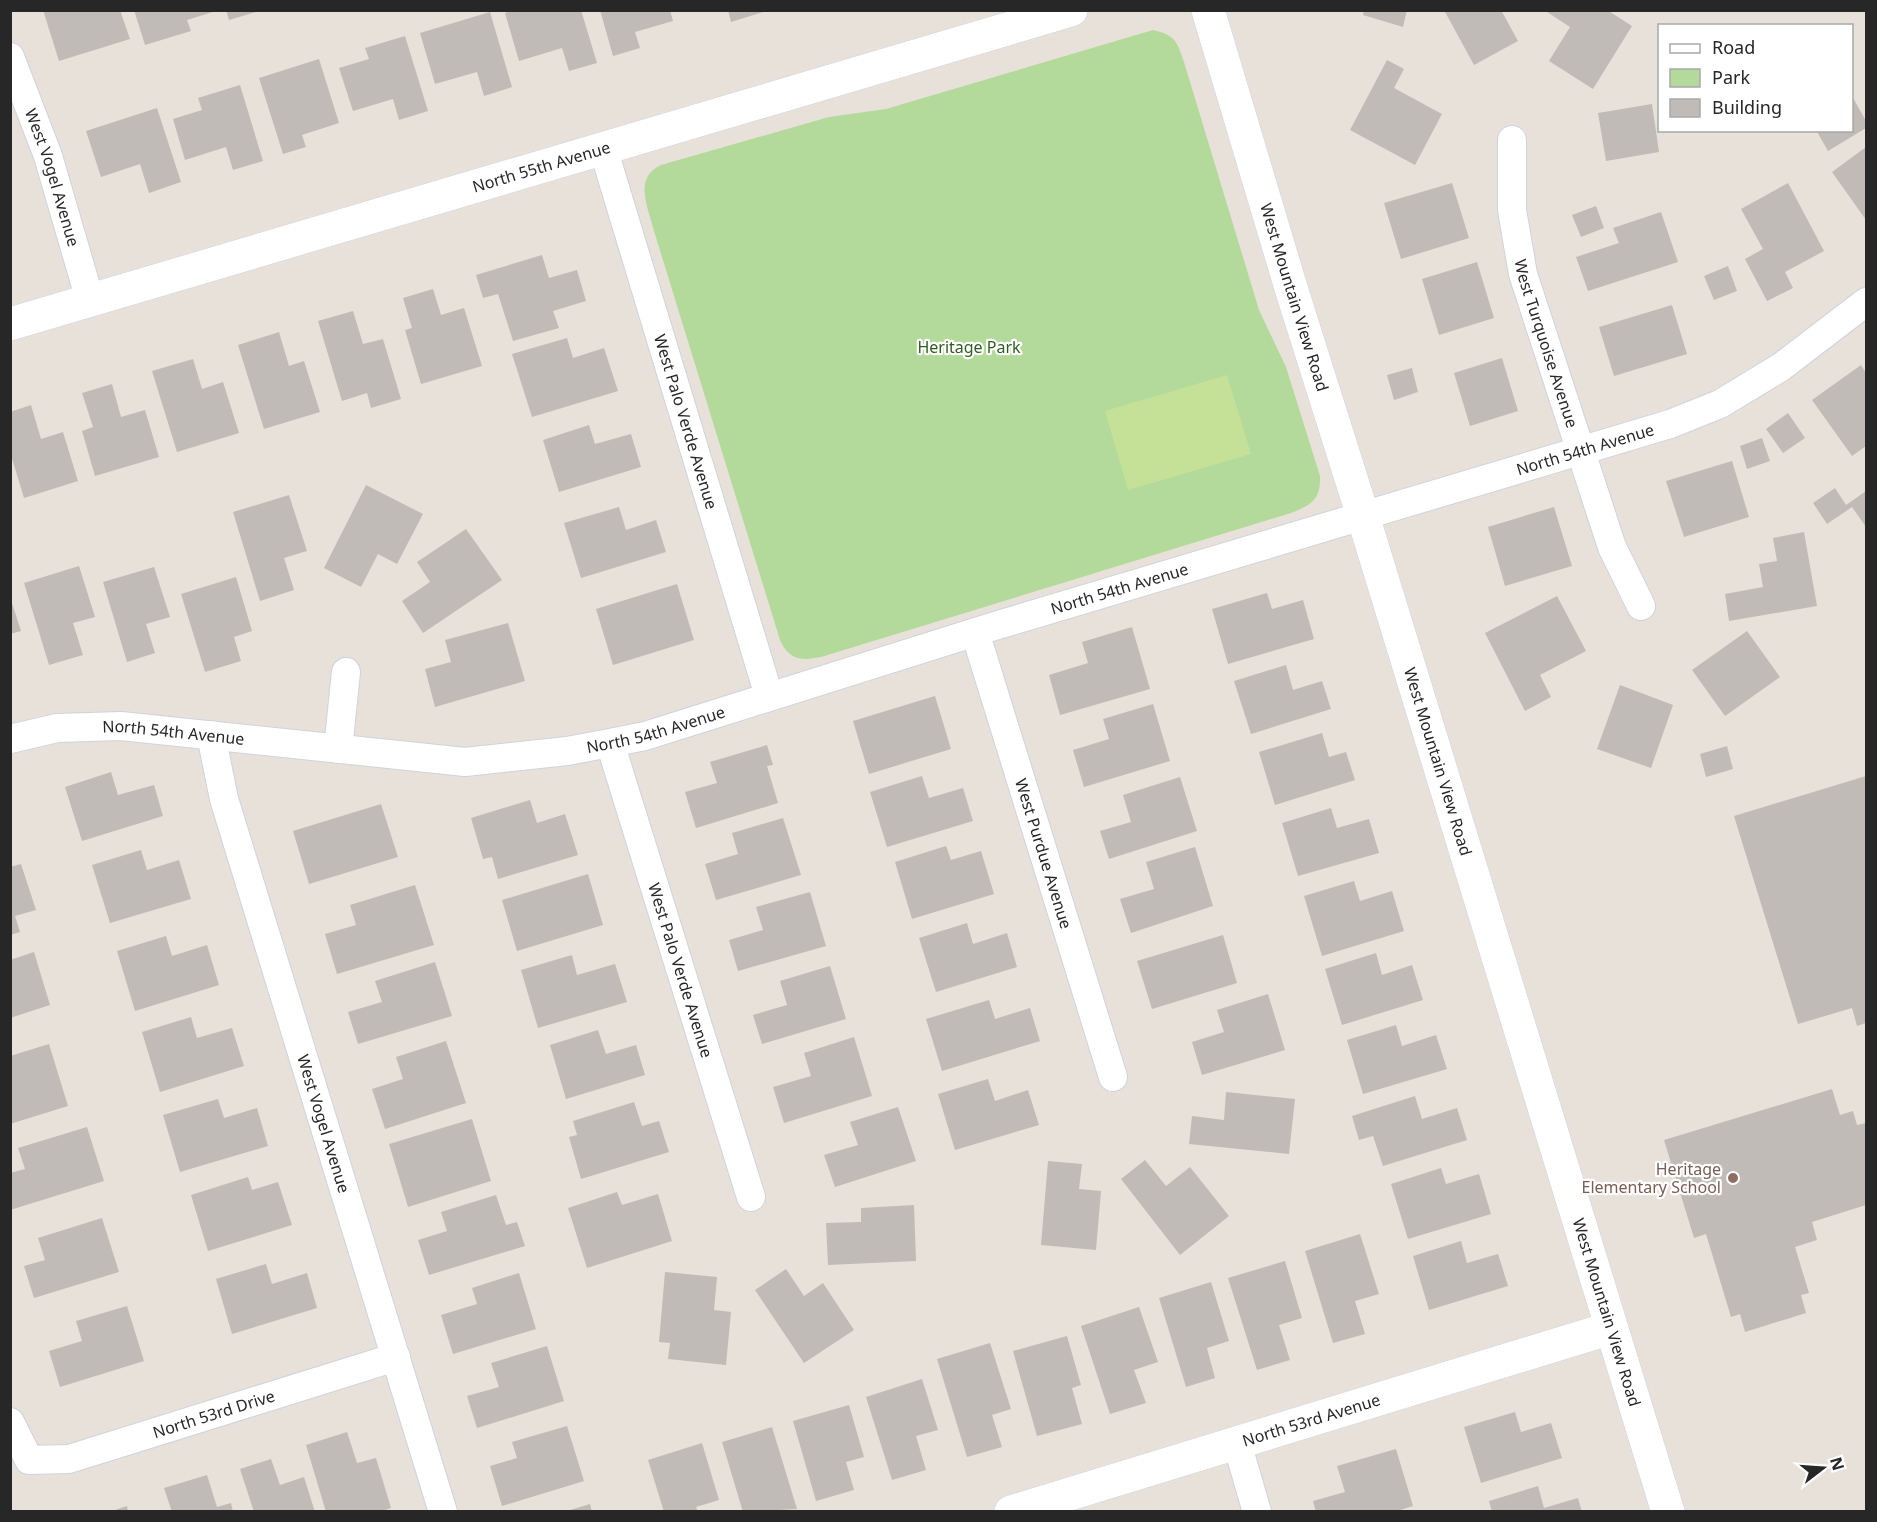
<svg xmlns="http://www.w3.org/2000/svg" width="1877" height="1522" viewBox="0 0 1877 1522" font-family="'Noto Sans',sans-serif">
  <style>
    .green { fill: #b3da9a }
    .pitch { fill: #c5e197 }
    .building { fill: #c0bbb6 }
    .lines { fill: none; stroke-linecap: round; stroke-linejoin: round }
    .street-casing { stroke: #cfd3df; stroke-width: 30 }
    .secondary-casing { stroke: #cfd3df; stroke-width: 34 }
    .street { stroke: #fff; stroke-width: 28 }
    .secondary { stroke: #fff; stroke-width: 33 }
    .education-dot { fill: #8d6e63; stroke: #fff; stroke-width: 2 }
    .labels { text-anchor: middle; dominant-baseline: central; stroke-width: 4.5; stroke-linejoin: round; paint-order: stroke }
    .street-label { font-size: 16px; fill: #272727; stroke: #fff }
    .park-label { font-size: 16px; fill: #2f5b1f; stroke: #fff }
    .education-label { font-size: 16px; fill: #785e54; stroke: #fff; text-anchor: end }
  </style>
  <rect width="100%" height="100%" fill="#e8e1d9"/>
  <path class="green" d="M 1153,30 C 1175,35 1177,41 1184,62 L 1259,310 L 1286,367 L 1320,476 C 1321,499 1312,505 1291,513 L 821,657 C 801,661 789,660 780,640 L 654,231 C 648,207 633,178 661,165 L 829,117 L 886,109 Z"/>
  <path class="pitch" d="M 1227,375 L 1251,454 L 1128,490 L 1105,411 Z"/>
  <path class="building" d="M 43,10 L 120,10 L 130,39 L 59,61 Z
    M 134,10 L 216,10 L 216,11 L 187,20 L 191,31 L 145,45 Z
    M 226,10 L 259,10 L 259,11 L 229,20 Z
    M 513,10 L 581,10 L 597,63 L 569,71 L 562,48 L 519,61 L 505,13 Z
    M 600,10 L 670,10 L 673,21 L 635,32 L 640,48 L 613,56 Z
    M 728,10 L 766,10 L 766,11 L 731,22 Z
    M 1364,10 L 1407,10 L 1403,27 L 1363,15 Z
    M 1444,10 L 1501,10 L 1518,41 L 1474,65 Z
    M 1544,10 L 1607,10 L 1632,26 L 1593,89 L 1549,61 L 1570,27 Z
    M 490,12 L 512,87 L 484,96 L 477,72 L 435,84 L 420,33 Z
    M 405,36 L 428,111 L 399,120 L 393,99 L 353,111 L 339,68 L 369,59 L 365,48 Z
    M 319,59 L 339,123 L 302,135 L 306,147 L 283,154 L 259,78 Z
    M 1387,60 L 1404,69 L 1394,88 L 1442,114 L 1415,165 L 1350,130 Z
    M 240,85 L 263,161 L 233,170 L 226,147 L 185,160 L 173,119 L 202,110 L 198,98 Z
    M 1852,96 L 1866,121 L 1866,128 L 1828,151 L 1816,130 L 1852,130 Z
    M 1652,104 L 1659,152 L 1606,161 L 1598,113 Z
    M 157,108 L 181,182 L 149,193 L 140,164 L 101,177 L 86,131 Z
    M 1866,147 L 1866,220 L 1832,172 Z
    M 1452,183 L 1469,238 L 1401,259 L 1384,203 Z
    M 1788,183 L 1824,251 L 1785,272 L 1793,288 L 1767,301 L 1745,259 L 1763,249 L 1741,209 Z
    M 1596,206 L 1604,228 L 1581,237 L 1572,215 Z
    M 1661,212 L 1678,262 L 1588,291 L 1576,257 L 1619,243 L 1613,228 Z
    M 542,255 L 549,278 L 577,270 L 586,301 L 553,311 L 559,328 L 513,341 L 498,294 L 483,298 L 476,275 Z
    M 1477,262 L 1494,318 L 1439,335 L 1422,279 Z
    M 1728,266 L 1737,291 L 1714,300 L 1704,276 Z
    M 433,289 L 441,315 L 464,308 L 482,366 L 421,384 L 405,330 L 412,328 L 403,298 Z
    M 1672,305 L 1687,354 L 1614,376 L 1599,327 Z
    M 353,311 L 363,344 L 383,339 L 401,399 L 371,408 L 367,393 L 342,401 L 318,321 Z
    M 279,332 L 289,366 L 304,361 L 320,412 L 264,429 L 238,345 Z
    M 567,338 L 573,358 L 604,348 L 618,391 L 532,417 L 512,354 Z
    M 1502,358 L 1518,411 L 1470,426 L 1454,373 Z
    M 193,359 L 202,389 L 223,382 L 239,433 L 177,452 L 152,371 Z
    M 1861,365 L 1866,373 L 1866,446 L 1852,456 L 1812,400 Z
    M 1412,368 L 1418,392 L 1394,400 L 1387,375 Z
    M 112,384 L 121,417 L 145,410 L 159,457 L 95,476 L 82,431 L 93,427 L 82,393 Z
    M 31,405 L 41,439 L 63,432 L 78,481 L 24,498 L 10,452 L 10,412 Z
    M 1788,413 L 1805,438 L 1783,453 L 1766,429 Z
    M 589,425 L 595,444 L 631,434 L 641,467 L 559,492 L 543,440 Z
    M 1762,438 L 1770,461 L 1747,469 L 1740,446 Z
    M 1732,461 L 1749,517 L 1684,537 L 1666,481 Z
    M 366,485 L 423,514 L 397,564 L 378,554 L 361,587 L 324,568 Z
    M 1835,488 L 1846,505 L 1866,491 L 1866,527 L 1852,507 L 1827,524 L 1813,503 Z
    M 289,495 L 307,551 L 284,558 L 294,590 L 260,601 L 233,512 Z
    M 619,507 L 626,530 L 656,520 L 666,552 L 581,578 L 564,523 Z
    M 1554,507 L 1572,566 L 1505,586 L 1488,527 Z
    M 466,529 L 502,580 L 423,633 L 402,601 L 430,582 L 417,562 Z
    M 1804,532 L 1817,606 L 1729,621 L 1725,594 L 1763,587 L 1759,564 L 1777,561 L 1773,538 Z
    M 79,566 L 95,617 L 73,623 L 83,655 L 49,665 L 24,583 Z
    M 154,567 L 170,617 L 146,624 L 155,653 L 127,662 L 103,582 Z
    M 236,577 L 252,631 L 234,637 L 241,661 L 205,672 L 181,594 Z
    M 677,584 L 694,640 L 613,665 L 596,609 Z
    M 1267,593 L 1272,609 L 1303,600 L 1314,639 L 1228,664 L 1212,609 Z
    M 1557,596 L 1586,651 L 1540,675 L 1551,697 L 1525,711 L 1485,633 Z
    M 10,597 L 21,631 L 10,634 Z
    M 508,623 L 525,681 L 435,707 L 425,669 L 451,662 L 445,640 Z
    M 1132,627 L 1150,689 L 1060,715 L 1049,675 L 1088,663 L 1082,642 Z
    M 1747,631 L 1780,677 L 1725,716 L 1692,670 Z
    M 1286,665 L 1293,690 L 1322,681 L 1331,709 L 1251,734 L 1234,681 Z
    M 1620,685 L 1673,705 L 1651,768 L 1597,749 Z
    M 935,696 L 951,749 L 869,774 L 853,721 Z
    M 1153,704 L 1170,761 L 1084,787 L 1073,750 L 1109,739 L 1103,719 Z
    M 1322,733 L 1329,757 L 1346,752 L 1355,780 L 1275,805 L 1259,752 Z
    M 767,745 L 773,765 L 767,766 L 778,803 L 696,828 L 685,792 L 717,783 L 710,762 Z
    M 1727,746 L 1733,769 L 1706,777 L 1700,754 Z
    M 111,772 L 118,795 L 154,785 L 163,816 L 82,841 L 65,787 Z
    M 922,776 L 929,798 L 963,788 L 973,821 L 887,847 L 870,792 Z
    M 1866,776 L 1866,1023 L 1857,1026 L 1852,1008 L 1798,1024 L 1734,816 Z
    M 1180,777 L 1197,831 L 1109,859 L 1100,831 L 1131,822 L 1123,795 Z
    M 530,800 L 537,823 L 565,814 L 578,855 L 498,879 L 492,857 L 483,859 L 471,818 Z
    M 381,804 L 398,857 L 309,884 L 293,831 Z
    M 1331,808 L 1337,828 L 1369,819 L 1379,853 L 1298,876 L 1282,823 Z
    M 783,818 L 801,875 L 716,900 L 705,864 L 738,854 L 732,833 Z
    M 946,846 L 951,860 L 981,851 L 994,894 L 912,919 L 895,862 Z
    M 1195,847 L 1213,906 L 1131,933 L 1120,899 L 1154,889 L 1146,862 Z
    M 141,850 L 147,870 L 179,860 L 191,899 L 110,923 L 92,865 Z
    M 21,864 L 36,910 L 15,916 L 20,932 L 10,935 L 10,867 Z
    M 588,874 L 603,925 L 517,951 L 502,900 Z
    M 1354,881 L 1360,901 L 1392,891 L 1404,931 L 1322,956 L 1304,896 Z
    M 415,885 L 434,945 L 337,974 L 325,934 L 356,925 L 350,905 Z
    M 810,892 L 826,946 L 738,971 L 729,940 L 763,930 L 756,907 Z
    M 967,923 L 973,944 L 1007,933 L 1017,967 L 936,992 L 919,938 Z
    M 1223,935 L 1237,983 L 1152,1009 L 1137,961 Z
    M 166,936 L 172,956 L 207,945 L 219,985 L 135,1011 L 117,951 Z
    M 34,952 L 50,1005 L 10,1018 L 10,960 Z
    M 1376,953 L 1382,975 L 1412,965 L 1423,1000 L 1342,1025 L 1325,969 Z
    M 572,955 L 577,975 L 615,964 L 627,1002 L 538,1028 L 521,970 Z
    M 435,962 L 452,1016 L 358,1044 L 348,1012 L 382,1002 L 375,981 Z
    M 830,966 L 846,1019 L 762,1044 L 753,1015 L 787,1005 L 780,981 Z
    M 1268,994 L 1285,1050 L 1202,1075 L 1192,1042 L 1224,1032 L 1217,1010 Z
    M 989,1000 L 995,1019 L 1030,1008 L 1040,1041 L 942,1071 L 926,1019 Z
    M 191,1017 L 197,1038 L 232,1028 L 244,1066 L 160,1092 L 142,1032 Z
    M 1396,1025 L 1402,1046 L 1436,1035 L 1447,1069 L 1363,1094 L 1347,1040 Z
    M 598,1030 L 606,1054 L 636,1045 L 645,1075 L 566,1099 L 550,1045 Z
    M 854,1037 L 872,1096 L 784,1123 L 773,1087 L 811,1076 L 804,1053 Z
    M 446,1041 L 466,1103 L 385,1129 L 372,1089 L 403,1079 L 396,1057 Z
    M 49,1044 L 68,1106 L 10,1124 L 10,1056 Z
    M 988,1079 L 995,1101 L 1028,1090 L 1039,1125 L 955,1150 L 938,1094 Z
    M 1832,1089 L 1840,1115 L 1853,1111 L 1857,1125 L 1866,1123 L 1866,1205 L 1812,1222 L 1817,1240 L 1795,1247 L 1809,1293 L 1801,1295 L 1806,1313 L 1745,1332 L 1740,1314 L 1731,1317 L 1706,1234 L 1694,1238 L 1664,1140 Z
    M 1226,1092 L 1295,1099 L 1289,1154 L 1189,1144 L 1192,1116 L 1224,1120 Z
    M 1415,1096 L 1422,1119 L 1457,1108 L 1467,1140 L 1383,1166 L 1373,1136 L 1359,1140 L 1352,1116 Z
    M 218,1099 L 224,1118 L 257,1108 L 268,1146 L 180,1172 L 163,1115 Z
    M 634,1102 L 642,1126 L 659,1121 L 669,1152 L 581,1179 L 569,1137 L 577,1135 L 573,1121 Z
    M 898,1107 L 916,1161 L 835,1187 L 824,1155 L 858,1145 L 850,1122 Z
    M 472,1119 L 491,1181 L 408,1207 L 389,1144 Z
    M 87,1127 L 104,1181 L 10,1210 L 10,1173 L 25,1169 L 18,1148 Z
    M 1145,1160 L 1166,1186 L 1190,1167 L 1229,1216 L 1180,1255 L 1121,1179 Z
    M 1048,1161 L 1082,1164 L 1079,1189 L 1101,1191 L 1096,1250 L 1041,1245 Z
    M 1441,1168 L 1446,1184 L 1479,1174 L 1491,1214 L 1408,1239 L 1391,1184 Z
    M 248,1177 L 252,1190 L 278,1182 L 292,1225 L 208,1251 L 191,1195 Z
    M 617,1192 L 622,1205 L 658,1194 L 672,1241 L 587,1268 L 568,1208 Z
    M 496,1195 L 506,1225 L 517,1222 L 525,1246 L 429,1275 L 418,1240 L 447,1231 L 441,1212 Z
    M 914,1205 L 916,1261 L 828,1265 L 826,1223 L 861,1222 L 861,1208 Z
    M 102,1218 L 119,1272 L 34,1298 L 24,1266 L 45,1260 L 38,1238 Z
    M 1360,1234 L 1379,1294 L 1355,1301 L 1365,1334 L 1333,1343 L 1305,1251 Z
    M 1461,1241 L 1467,1263 L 1498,1254 L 1508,1286 L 1429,1310 L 1413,1256 Z
    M 1285,1261 L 1302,1318 L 1279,1325 L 1290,1360 L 1257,1370 L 1228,1278 Z
    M 266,1264 L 272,1284 L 307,1273 L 317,1308 L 232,1334 L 216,1279 Z
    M 786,1269 L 804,1296 L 823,1283 L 854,1330 L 804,1363 L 755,1290 Z
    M 665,1272 L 717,1277 L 714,1310 L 731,1312 L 726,1365 L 668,1359 L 670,1343 L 659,1342 Z
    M 519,1273 L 536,1329 L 453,1354 L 441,1315 L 477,1304 L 472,1288 Z
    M 1211,1282 L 1229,1341 L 1207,1348 L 1215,1378 L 1186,1387 L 1159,1298 Z
    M 127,1306 L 144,1361 L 60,1387 L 49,1351 L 82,1341 L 76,1321 Z
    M 1139,1307 L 1158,1362 L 1134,1370 L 1146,1403 L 1110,1414 L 1081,1326 Z
    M 1067,1336 L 1081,1385 L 1072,1388 L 1082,1424 L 1037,1436 L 1013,1351 Z
    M 990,1343 L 1011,1409 L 992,1415 L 1002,1447 L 967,1457 L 937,1359 Z
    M 547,1346 L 564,1401 L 477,1428 L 467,1396 L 499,1387 L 491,1363 Z
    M 922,1379 L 938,1430 L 916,1436 L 926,1470 L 892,1480 L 866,1397 Z
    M 849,1405 L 864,1457 L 846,1462 L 854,1490 L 816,1501 L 793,1421 Z
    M 1515,1412 L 1521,1432 L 1551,1423 L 1562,1458 L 1481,1483 L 1464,1427 Z
    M 567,1426 L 584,1481 L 502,1506 L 490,1466 L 517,1458 L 512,1442 Z
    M 772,1427 L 797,1509 L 743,1512 L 722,1442 Z
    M 347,1432 L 357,1463 L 376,1458 L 391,1508 L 379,1512 L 326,1512 L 306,1445 Z
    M 702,1443 L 719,1500 L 696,1507 L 698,1512 L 664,1512 L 648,1460 Z
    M 1396,1449 L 1413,1506 L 1394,1512 L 1316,1512 L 1313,1501 L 1345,1492 L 1337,1466 Z
    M 271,1459 L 280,1485 L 304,1477 L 315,1512 L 254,1512 L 240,1469 Z
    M 207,1475 L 217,1507 L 231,1503 L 233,1512 L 172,1512 L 164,1488 Z
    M 1538,1486 L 1544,1508 L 1578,1498 L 1582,1512 L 1492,1512 L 1489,1501 Z
    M 590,1504 L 592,1512 L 567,1512 L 567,1511 Z
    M 127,1506 L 128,1512 L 112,1512 L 112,1511 Z"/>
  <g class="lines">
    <defs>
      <g id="street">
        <path id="s1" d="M 10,57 L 48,156 L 90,300"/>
        <path id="s2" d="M 1512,140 L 1512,210 L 1523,274 L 1612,547 L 1641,606"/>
        <path id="s3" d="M 603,148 L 769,696"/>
        <path id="s4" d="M 975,632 L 1113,1077"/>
        <path id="s5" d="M 211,735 L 224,799 L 443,1512"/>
        <path id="s6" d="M 10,739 L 57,728 L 121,726 L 465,762 L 567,751 L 610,743 L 645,736 L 998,625 L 1670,424 L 1720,404 L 1781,367 L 1866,302"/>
        <path id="s7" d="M 610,743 L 751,1197"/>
        <path d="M 338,749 L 346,672"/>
        <path id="s8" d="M 10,1422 L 29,1460 L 69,1459 L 396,1357"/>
        <path d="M 1237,1443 L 1257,1512"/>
      </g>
      <g id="secondary">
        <path id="s9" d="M 1208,10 L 1291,288 L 1363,516 L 1668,1512"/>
        <path id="s10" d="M 10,324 L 1071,10"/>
        <path id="s11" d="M 1011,1512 L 1611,1328"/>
      </g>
    </defs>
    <use href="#street" class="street-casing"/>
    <use href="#secondary" class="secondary-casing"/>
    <use href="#street" class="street"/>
    <use href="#secondary" class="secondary"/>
  </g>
  <circle class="education-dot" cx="1733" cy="1178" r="6"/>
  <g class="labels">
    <g class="street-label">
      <text stroke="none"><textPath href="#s10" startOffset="554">North 55th Avenue</textPath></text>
      <text stroke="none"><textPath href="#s1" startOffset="128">West Vogel Avenue</textPath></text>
      <text stroke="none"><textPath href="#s9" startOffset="300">West Mountain View Road</textPath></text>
      <text stroke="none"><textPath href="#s2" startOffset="208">West Turquoise Avenue</textPath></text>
      <text stroke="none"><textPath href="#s3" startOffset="286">West Palo Verde Avenue</textPath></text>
      <text stroke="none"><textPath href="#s6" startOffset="1623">North 54th Avenue</textPath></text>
      <text stroke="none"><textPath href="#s6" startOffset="1137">North 54th Avenue</textPath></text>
      <text stroke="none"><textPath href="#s6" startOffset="652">North 54th Avenue</textPath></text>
      <text stroke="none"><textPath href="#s6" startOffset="165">North 54th Avenue</textPath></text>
      <text stroke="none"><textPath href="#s9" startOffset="786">West Mountain View Road</textPath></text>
      <text stroke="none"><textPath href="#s4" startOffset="232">West Purdue Avenue</textPath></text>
      <text stroke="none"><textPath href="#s7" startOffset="238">West Palo Verde Avenue</textPath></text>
      <text stroke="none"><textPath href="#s5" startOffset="405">West Vogel Avenue</textPath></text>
      <text stroke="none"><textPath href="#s9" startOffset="1362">West Mountain View Road</textPath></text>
      <text stroke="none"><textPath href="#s8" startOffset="234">North 53rd Drive</textPath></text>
      <text stroke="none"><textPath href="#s11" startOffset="314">North 53rd Avenue</textPath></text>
    </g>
    <g class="park-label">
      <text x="969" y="347">Heritage Park</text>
    </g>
    <g class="education-label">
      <text x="1721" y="1169">Heritage<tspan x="1721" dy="18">Elementary School</tspan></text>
    </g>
  </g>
  <rect width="1877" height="1522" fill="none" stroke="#272727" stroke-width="24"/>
  <rect x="1658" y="24" width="195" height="108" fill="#ffffff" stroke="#a9a9a9" stroke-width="1.5"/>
  <rect x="1670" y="44" width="30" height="9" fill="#ffffff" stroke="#a9a9a9" stroke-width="1.5"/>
  <text x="1712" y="54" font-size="18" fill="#272727">Road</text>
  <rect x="1670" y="69" width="30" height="18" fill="#b3da9a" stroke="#a9a9a9" stroke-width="1.5"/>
  <text x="1712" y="84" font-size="18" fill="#272727">Park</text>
  <rect x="1670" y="99" width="30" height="18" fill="#c0bbb6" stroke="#a9a9a9" stroke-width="1.5"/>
  <text x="1712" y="114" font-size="18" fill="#272727">Building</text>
  <g transform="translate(1823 1468) rotate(73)" stroke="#ffffff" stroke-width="4.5" paint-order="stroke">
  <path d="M0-4.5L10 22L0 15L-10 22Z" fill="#272727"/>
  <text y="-9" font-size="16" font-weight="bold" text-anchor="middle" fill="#272727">N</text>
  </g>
</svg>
